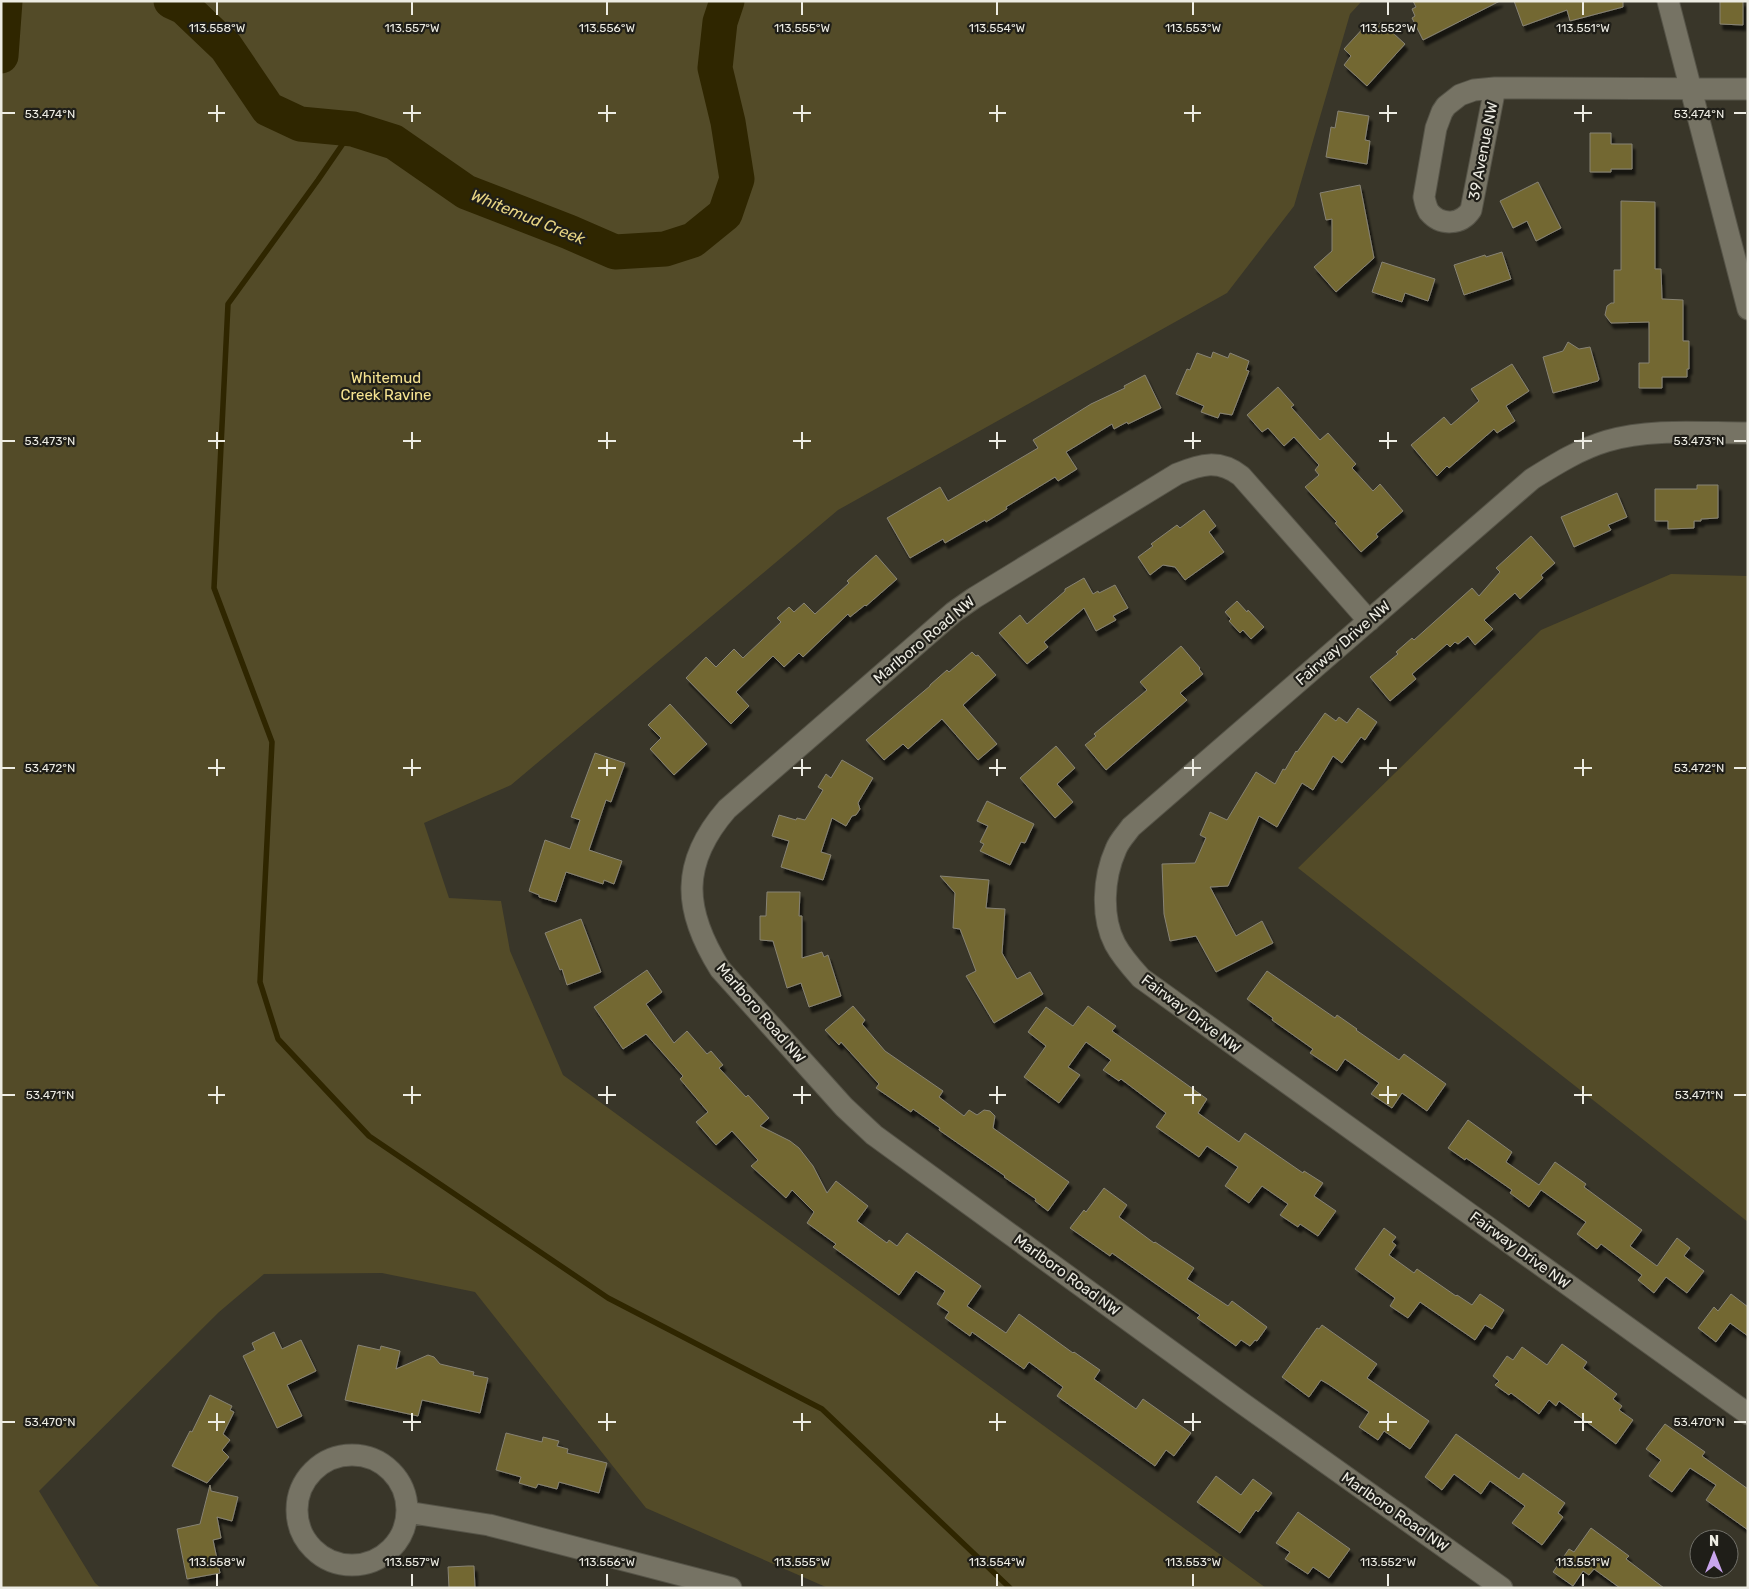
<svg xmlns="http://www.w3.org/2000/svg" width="1749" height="1589" viewBox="0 0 1749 1589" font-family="Rubik,sans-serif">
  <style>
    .green { fill: #534b28 }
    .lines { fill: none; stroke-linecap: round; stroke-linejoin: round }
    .stream { stroke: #2f2600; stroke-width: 5.5 }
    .river { stroke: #2f2600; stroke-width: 35 }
    .building { fill: #736732; stroke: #878374; filter: url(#shadow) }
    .minor-casing { stroke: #565448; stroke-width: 23 }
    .minor { stroke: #767364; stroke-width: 21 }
    .ticks { fill: none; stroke: #edece3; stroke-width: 2 }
    .labels { text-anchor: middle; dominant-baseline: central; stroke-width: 4.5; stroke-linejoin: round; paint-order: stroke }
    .street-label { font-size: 15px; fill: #edece3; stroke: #1f1e18 }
    .park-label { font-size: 15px; fill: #f6e391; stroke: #1f1e18 }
    .water-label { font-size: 16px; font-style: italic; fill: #e7d483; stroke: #1f1e18 }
    .ticks-label { font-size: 12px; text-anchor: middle; fill: #edece3; stroke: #1f1e18; stroke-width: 4.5; stroke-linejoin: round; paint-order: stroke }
  </style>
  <defs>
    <filter id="shadow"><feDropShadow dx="3" dy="5.5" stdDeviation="1" flood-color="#0009"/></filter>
  </defs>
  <rect width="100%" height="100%" fill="#393629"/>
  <path class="green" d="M 1,1 L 1362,1 L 1350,14 L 1294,206 L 1227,293 L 838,510 L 511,785 L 424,823 L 449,898 L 501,901 L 510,951 L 563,1075 L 1266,1588 L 828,1588 L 646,1508 L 475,1292 L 382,1273 L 264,1274 L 219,1312 L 39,1491 L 95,1583 L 101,1588 L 1,1588 Z
    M 1671,574 L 1748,576 L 1748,1222 L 1298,868 L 1541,630 Z"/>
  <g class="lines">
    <path class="stream" d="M 353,129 L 318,180 L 228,304 L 214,588 L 272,742 L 260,982 L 278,1039 L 369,1136 L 608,1298 L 822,1409 L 1010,1588"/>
    <path class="river" d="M 171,1 L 184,7 L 226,47 L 268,109 L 300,124 L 353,129 L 394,142 L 466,192 L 569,232 L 615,252 L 665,249 L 693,240 L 725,214 L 737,179 L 728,122 L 715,68 L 720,22 L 727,1
      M 1,56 L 5,1"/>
  </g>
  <path class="building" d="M 1413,1 L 1500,1 L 1423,40 L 1412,18 L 1415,16 L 1412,9 L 1416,7 Z
    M 1514,1 L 1623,1 L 1623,7 L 1570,21 L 1567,10 L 1523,26 Z
    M 1720,1 L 1743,1 L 1743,25 L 1720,24 Z
    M 1381,22 L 1405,44 L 1367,86 L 1344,65 L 1351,56 L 1344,49 L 1366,25 L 1373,31 Z
    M 1338,111 L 1369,116 L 1365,140 L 1370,141 L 1367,164 L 1326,157 L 1331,127 L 1335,128 Z
    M 1590,133 L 1611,133 L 1611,144 L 1632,144 L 1632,169 L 1611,169 L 1611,172 L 1590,172 Z
    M 1538,182 L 1561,228 L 1536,241 L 1527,221 L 1513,228 L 1500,201 Z
    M 1360,185 L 1374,258 L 1336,292 L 1314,267 L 1332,251 L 1332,219 L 1326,220 L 1320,193 Z
    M 1621,201 L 1655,202 L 1655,269 L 1661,269 L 1662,299 L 1683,300 L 1683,341 L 1689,341 L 1689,369 L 1687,369 L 1687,377 L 1662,377 L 1662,388 L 1639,388 L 1639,363 L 1649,363 L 1649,322 L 1611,323 L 1605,315 L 1607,306 L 1611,303 L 1614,303 L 1614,270 L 1621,270 Z
    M 1502,252 L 1511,279 L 1464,295 L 1454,265 L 1485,255 L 1486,257 Z
    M 1382,262 L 1435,279 L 1428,301 L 1405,293 L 1402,302 L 1372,292 Z
    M 1568,342 L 1579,349 L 1590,347 L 1599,379 L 1598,381 L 1553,393 L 1543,357 L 1563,351 Z
    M 1213,352 L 1228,358 L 1230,353 L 1249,361 L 1246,370 L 1249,371 L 1232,415 L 1220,413 L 1218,418 L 1201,412 L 1204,406 L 1176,394 L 1187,369 L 1190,370 L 1197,353 L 1211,358 Z
    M 1512,364 L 1529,391 L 1506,406 L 1515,421 L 1497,433 L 1494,429 L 1449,468 L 1447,466 L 1437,476 L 1411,445 L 1444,417 L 1451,425 L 1479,401 L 1471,389 Z
    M 1145,375 L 1161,408 L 1128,424 L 1127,422 L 1114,429 L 1112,424 L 1066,452 L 1077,469 L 1058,481 L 1055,477 L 1006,507 L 1007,509 L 986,522 L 985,520 L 945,543 L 943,539 L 910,558 L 887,518 L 940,487 L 948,501 L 1038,448 L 1033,440 L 1091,404 L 1125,388 L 1124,386 Z
    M 1278,387 L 1294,405 L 1291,407 L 1320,440 L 1328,433 L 1356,464 L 1352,468 L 1373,491 L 1380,484 L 1403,511 L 1376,534 L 1378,537 L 1361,552 L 1335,523 L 1337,522 L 1305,487 L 1319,475 L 1315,470 L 1319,465 L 1294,437 L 1284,446 L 1268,428 L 1262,432 L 1247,415 Z
    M 1697,485 L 1718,485 L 1718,518 L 1701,519 L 1701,521 L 1694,521 L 1694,528 L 1668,529 L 1668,521 L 1655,521 L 1655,489 L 1697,489 Z
    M 1617,493 L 1627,517 L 1608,525 L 1611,530 L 1574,547 L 1561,517 Z
    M 1204,510 L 1216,526 L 1209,532 L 1224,552 L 1185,580 L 1175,567 L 1163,565 L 1150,575 L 1138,557 L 1153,546 L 1151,544 L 1177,525 L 1180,528 Z
    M 1531,536 L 1555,563 L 1541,575 L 1543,578 L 1520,599 L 1515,593 L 1484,620 L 1493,629 L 1475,645 L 1468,636 L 1458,644 L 1455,642 L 1450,647 L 1447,644 L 1412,674 L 1416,679 L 1390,701 L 1370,677 L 1398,654 L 1396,652 L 1412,638 L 1414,640 L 1472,588 L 1479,596 L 1500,572 L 1496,568 Z
    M 876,555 L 897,579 L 866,606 L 865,605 L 850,617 L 848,614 L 803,657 L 799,653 L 784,667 L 773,656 L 736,692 L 749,706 L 731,724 L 686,678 L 706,657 L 716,667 L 734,649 L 743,658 L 781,622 L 777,618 L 789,607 L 794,612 L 804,603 L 815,614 L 849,583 L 847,581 Z
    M 1084,578 L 1093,594 L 1098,591 L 1099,593 L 1115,585 L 1128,608 L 1113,616 L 1116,620 L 1096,631 L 1084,608 L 1044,642 L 1048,647 L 1027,664 L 999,633 L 1020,615 L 1027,624 L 1065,591 L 1065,589 Z
    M 1237,601 L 1247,612 L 1248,610 L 1264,627 L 1251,639 L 1243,630 L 1240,633 L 1229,621 L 1231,619 L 1225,612 Z
    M 1181,646 L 1200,668 L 1199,669 L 1203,674 L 1180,693 L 1187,700 L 1106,770 L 1085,745 L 1096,736 L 1094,734 L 1147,690 L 1140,682 Z
    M 972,652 L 976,656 L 978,655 L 996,675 L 963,705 L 997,744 L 978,760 L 942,719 L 908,749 L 903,744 L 884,760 L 866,740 L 930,686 L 930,685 L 947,670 L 949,672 Z
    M 670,704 L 707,744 L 674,775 L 650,749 L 661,738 L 648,725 Z
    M 1358,708 L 1377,722 L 1365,740 L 1361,737 L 1342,763 L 1333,756 L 1313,790 L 1302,783 L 1277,827 L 1259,816 L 1228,886 L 1210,887 L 1236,936 L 1262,921 L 1273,943 L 1216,972 L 1196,936 L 1170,941 L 1164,914 L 1162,864 L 1195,863 L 1206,838 L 1200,835 L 1210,812 L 1227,820 L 1256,772 L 1275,784 L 1283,769 L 1285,770 L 1296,751 L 1297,752 L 1325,713 L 1336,721 L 1339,717 L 1347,723 Z
    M 1056,746 L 1075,768 L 1057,784 L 1073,802 L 1055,818 L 1020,778 Z
    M 595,753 L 625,763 L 611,802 L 606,800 L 589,850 L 622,861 L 614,884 L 604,880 L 603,884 L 566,872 L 556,902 L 539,897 L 539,895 L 529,891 L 545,840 L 570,849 L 580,820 L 571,817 Z
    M 842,760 L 873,778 L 858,803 L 860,809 L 856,815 L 852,816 L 846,826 L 832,818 L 821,852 L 831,855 L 823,880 L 781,867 L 789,841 L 772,836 L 779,815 L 796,820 L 797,818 L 805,820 L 823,790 L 818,787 L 826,774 L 831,778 Z
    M 987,801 L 1034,824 L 1025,843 L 1021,842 L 1010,865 L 980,851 L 984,844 L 980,842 L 988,826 L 977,821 Z
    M 940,876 L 989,880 L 986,908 L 1005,909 L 1002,953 L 1017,979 L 1030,972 L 1043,994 L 994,1023 L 966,976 L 976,971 L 960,929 L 953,928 L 955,893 Z
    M 767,892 L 800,892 L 799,916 L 802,916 L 802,958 L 822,952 L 824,957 L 828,955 L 841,996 L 809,1007 L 801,983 L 787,988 L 773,941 L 760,940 L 760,916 L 766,916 Z
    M 581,919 L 601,972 L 567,985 L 562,969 L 560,970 L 545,933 Z
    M 647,970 L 662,992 L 646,1004 L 674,1043 L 687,1031 L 707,1054 L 711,1051 L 723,1065 L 719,1068 L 746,1097 L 748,1095 L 769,1118 L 760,1126 L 790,1141 L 799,1148 L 813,1166 L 827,1193 L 836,1181 L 868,1206 L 857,1221 L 887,1243 L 889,1240 L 897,1246 L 907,1233 L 981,1286 L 967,1306 L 1006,1333 L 1019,1314 L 1073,1353 L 1074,1352 L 1100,1370 L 1094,1379 L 1136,1409 L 1143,1399 L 1191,1433 L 1174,1456 L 1166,1450 L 1155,1466 L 1057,1396 L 1063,1387 L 1029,1362 L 1024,1369 L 972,1332 L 970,1336 L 945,1318 L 949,1312 L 937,1304 L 945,1291 L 916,1271 L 899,1295 L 833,1247 L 836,1244 L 807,1223 L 814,1212 L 792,1190 L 786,1198 L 751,1166 L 758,1160 L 732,1131 L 716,1145 L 696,1122 L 708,1112 L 680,1079 L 683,1076 L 646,1034 L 623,1049 L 594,1007 Z
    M 1267,971 L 1335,1018 L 1337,1015 L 1357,1029 L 1356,1030 L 1399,1060 L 1404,1054 L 1446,1084 L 1427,1111 L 1402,1093 L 1392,1108 L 1371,1094 L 1379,1083 L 1345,1059 L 1337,1071 L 1310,1053 L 1313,1049 L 1272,1020 L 1273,1018 L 1247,999 Z
    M 853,1006 L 865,1020 L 862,1024 L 885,1051 L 943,1091 L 939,1097 L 964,1116 L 969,1110 L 977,1115 L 984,1110 L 990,1111 L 995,1116 L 993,1128 L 1069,1182 L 1048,1211 L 1035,1201 L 1036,1199 L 1004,1177 L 1005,1176 L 939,1130 L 940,1128 L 913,1109 L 911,1112 L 876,1088 L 879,1084 L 841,1042 L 839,1045 L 825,1030 Z
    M 1088,1006 L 1116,1026 L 1112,1031 L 1207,1099 L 1198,1113 L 1239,1142 L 1245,1133 L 1303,1173 L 1304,1171 L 1323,1183 L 1314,1196 L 1336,1211 L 1318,1236 L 1300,1224 L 1298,1227 L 1280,1215 L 1288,1204 L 1262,1186 L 1249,1203 L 1225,1186 L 1238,1167 L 1207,1146 L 1199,1157 L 1156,1127 L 1166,1113 L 1121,1079 L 1119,1081 L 1103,1070 L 1111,1060 L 1086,1042 L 1068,1067 L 1080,1075 L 1059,1103 L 1024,1077 L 1046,1046 L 1028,1032 L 1046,1007 L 1073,1026 Z
    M 1468,1120 L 1512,1152 L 1506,1162 L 1539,1185 L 1555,1162 L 1586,1184 L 1584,1187 L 1642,1230 L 1630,1246 L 1657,1266 L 1677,1238 L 1690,1248 L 1684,1256 L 1704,1271 L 1687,1293 L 1666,1277 L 1654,1293 L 1638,1280 L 1642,1275 L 1601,1244 L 1597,1249 L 1577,1234 L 1586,1222 L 1541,1190 L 1529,1207 L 1510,1193 L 1512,1190 L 1466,1158 L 1465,1160 L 1448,1148 Z
    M 1104,1188 L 1127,1205 L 1119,1217 L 1154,1243 L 1155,1242 L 1194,1268 L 1187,1279 L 1228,1306 L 1232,1301 L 1267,1327 L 1257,1341 L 1255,1340 L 1250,1346 L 1241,1340 L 1236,1346 L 1197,1318 L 1200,1315 L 1112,1253 L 1110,1256 L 1070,1228 L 1084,1210 L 1086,1212 Z
    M 1384,1228 L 1396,1237 L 1392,1242 L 1396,1245 L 1389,1255 L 1414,1273 L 1417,1269 L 1456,1296 L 1457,1295 L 1472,1305 L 1480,1294 L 1504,1310 L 1492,1329 L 1485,1325 L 1475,1340 L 1420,1302 L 1408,1318 L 1390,1306 L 1395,1298 L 1355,1269 Z
    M 1731,1294 L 1748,1307 L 1748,1336 L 1730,1323 L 1716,1342 L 1698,1328 L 1714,1307 L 1718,1311 Z
    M 1322,1325 L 1377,1364 L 1367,1378 L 1429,1421 L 1410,1449 L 1384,1431 L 1378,1440 L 1359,1427 L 1369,1412 L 1328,1384 L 1321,1380 L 1309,1397 L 1282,1377 L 1317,1328 L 1319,1329 Z
    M 274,1332 L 282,1349 L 301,1340 L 316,1371 L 287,1385 L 302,1416 L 277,1428 L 243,1356 L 255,1350 L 252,1343 Z
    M 1562,1344 L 1587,1362 L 1583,1368 L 1617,1394 L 1613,1399 L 1622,1406 L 1619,1410 L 1633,1420 L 1616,1444 L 1559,1401 L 1556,1406 L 1549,1400 L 1539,1414 L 1511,1393 L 1509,1395 L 1495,1385 L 1499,1381 L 1493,1376 L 1507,1356 L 1513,1360 L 1522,1347 L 1547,1365 Z
    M 358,1345 L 380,1350 L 381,1346 L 400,1351 L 396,1369 L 428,1355 L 434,1357 L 440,1364 L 474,1372 L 473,1375 L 488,1378 L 480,1413 L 422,1400 L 418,1416 L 345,1400 Z
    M 210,1395 L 232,1406 L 230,1410 L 234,1412 L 223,1434 L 230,1440 L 222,1450 L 229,1457 L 207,1483 L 172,1466 L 190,1431 L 192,1432 Z
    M 1665,1424 L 1705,1452 L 1702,1456 L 1748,1489 L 1748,1530 L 1706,1500 L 1716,1485 L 1690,1468 L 1672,1492 L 1649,1476 L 1661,1460 L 1646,1449 Z
    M 506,1433 L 542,1442 L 543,1437 L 559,1441 L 557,1446 L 568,1449 L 567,1453 L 607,1463 L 599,1493 L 559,1482 L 557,1489 L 538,1484 L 536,1488 L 519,1483 L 521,1477 L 496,1470 Z
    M 1456,1434 L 1519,1479 L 1523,1473 L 1565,1503 L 1558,1513 L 1563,1517 L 1542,1545 L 1512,1523 L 1525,1506 L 1490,1481 L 1481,1494 L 1454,1474 L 1442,1490 L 1425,1477 Z
    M 1216,1476 L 1241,1495 L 1253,1479 L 1272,1493 L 1258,1512 L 1256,1510 L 1240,1533 L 1197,1502 Z
    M 210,1485 L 211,1491 L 238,1497 L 232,1521 L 217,1517 L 221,1538 L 213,1540 L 220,1573 L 187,1579 L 177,1529 L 200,1524 Z
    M 1298,1512 L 1350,1549 L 1329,1578 L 1313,1567 L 1308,1574 L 1285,1559 L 1290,1552 L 1276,1543 Z
    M 1591,1528 L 1629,1556 L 1626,1559 L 1664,1588 L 1620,1588 L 1594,1569 L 1589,1575 L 1583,1571 L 1573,1586 L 1553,1572 L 1569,1549 L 1574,1552 Z
    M 468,1566 L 474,1566 L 475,1588 L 449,1588 L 448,1567 Z"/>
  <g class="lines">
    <defs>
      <path id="minor" d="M 1668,1 L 1748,309
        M 1495,88 L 1474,90 L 1460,95 L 1446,106 L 1442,112 L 1436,128 L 1424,197 C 1425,202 1426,207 1429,212 C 1441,226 1461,225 1471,210 L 1495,88 L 1748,89
        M 1748,433 C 1702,433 1651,428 1607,441 C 1580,449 1556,464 1532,479 L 1131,827 C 1126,834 1119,841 1116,849 C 1103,878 1101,917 1115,944 C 1122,957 1132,968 1141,978 L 1748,1414
        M 1369,621 L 1241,476 C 1219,459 1201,464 1177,474 L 974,598 L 954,612 L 727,809 C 680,863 683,910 720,969 L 844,1107 L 874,1135 L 1242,1403 L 1502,1588
        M297 1510a55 55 0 1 1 110 0a55 55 0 1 1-110 0Z
        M 407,1512 L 489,1525 L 731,1588"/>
    </defs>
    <use href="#minor" class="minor-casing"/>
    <use href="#minor" class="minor"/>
  </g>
  <path class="ticks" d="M 217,2 L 217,15M 412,2 L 412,15M 607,2 L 607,15M 802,2 L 802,15M 997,2 L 997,15M 1193,2 L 1193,15M 1388,2 L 1388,15M 1583,2 L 1583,15M 217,105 L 217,122M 412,105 L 412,122M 607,105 L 607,122M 802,105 L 802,122M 997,105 L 997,122M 1193,105 L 1193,122M 1388,105 L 1388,122M 1583,105 L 1583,122M 2,113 L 15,113M 208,113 L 225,113M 403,113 L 421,113M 598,113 L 616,113M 793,113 L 811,113M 989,113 L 1006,113M 1184,113 L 1201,113M 1379,113 L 1397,113M 1574,113 L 1592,113M 1734,113 L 1746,113M 217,432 L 217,449M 412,432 L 412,449M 607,432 L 607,449M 802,432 L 802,449M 997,432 L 997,449M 1193,432 L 1193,449M 1388,432 L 1388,449M 1583,432 L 1583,449M 2,441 L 15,441M 208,441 L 225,441M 403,441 L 421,441M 598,441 L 616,441M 793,441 L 811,441M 989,441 L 1006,441M 1184,441 L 1201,441M 1379,441 L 1397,441M 1574,441 L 1592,441M 1734,441 L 1746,441M 217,759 L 217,776M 412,759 L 412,776M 607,759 L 607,776M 802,759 L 802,776M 997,759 L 997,776M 1193,759 L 1193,776M 1388,759 L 1388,776M 1583,759 L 1583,776M 2,768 L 15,768M 208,768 L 225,768M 403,768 L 421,768M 598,768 L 616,768M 793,768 L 811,768M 989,768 L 1006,768M 1184,768 L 1201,768M 1379,768 L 1397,768M 1574,768 L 1592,768M 1734,768 L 1746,768M 217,1086 L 217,1104M 412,1086 L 412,1104M 607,1086 L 607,1104M 802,1086 L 802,1104M 997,1086 L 997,1104M 1193,1086 L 1193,1104M 1388,1086 L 1388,1104M 1583,1086 L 1583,1104M 2,1095 L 15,1095M 208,1095 L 225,1095M 403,1095 L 421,1095M 598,1095 L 616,1095M 793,1095 L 811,1095M 989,1095 L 1006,1095M 1184,1095 L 1201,1095M 1379,1095 L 1397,1095M 1574,1095 L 1592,1095M 1734,1095 L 1746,1095M 217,1413 L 217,1431M 412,1413 L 412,1431M 607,1413 L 607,1431M 802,1413 L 802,1431M 997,1413 L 997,1431M 1193,1413 L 1193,1431M 1388,1413 L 1388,1431M 1583,1413 L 1583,1431M 2,1422 L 15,1422M 208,1422 L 225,1422M 403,1422 L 421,1422M 598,1422 L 616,1422M 793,1422 L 811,1422M 989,1422 L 1006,1422M 1184,1422 L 1201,1422M 1379,1422 L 1397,1422M 1574,1422 L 1592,1422M 1734,1422 L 1746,1422M 217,1574 L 217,1586M 412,1574 L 412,1586M 607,1574 L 607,1586M 802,1574 L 802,1586M 997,1574 L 997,1586M 1193,1574 L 1193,1586M 1388,1574 L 1388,1586M 1583,1574 L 1583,1586"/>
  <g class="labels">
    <g class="street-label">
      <text transform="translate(1483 151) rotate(-79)">39 Avenue NW</text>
      <text transform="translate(924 640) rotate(-40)">Marlboro Road NW</text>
      <text transform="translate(1343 643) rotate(-41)">Fairway Drive NW</text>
      <text transform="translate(761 1013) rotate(49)">Marlboro Road NW</text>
      <text transform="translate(1191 1014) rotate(37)">Fairway Drive NW</text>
      <text transform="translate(1520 1250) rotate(36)">Fairway Drive NW</text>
      <text transform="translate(1067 1275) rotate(36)">Marlboro Road NW</text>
      <text transform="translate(1395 1512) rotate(35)">Marlboro Road NW</text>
    </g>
    <g class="park-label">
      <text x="386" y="378">Whitemud<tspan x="386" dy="17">Creek Ravine</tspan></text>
    </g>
    <g class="water-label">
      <text transform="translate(528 217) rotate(22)">Whitemud Creek</text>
    </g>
  </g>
  <g class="ticks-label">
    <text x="217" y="32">113.558°W</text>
    <text x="412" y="32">113.557°W</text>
    <text x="607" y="32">113.556°W</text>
    <text x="802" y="32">113.555°W</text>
    <text x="997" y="32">113.554°W</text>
    <text x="1193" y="32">113.553°W</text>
    <text x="1388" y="32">113.552°W</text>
    <text x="1583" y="32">113.551°W</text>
    <text x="50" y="118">53.474°N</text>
    <text x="1699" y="118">53.474°N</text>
    <text x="50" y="445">53.473°N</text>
    <text x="1699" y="445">53.473°N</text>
    <text x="50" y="772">53.472°N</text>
    <text x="1699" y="772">53.472°N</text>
    <text x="50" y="1099">53.471°N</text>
    <text x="1699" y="1099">53.471°N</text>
    <text x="50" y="1426">53.470°N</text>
    <text x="1699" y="1426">53.470°N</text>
    <text x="217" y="1566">113.558°W</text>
    <text x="412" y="1566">113.557°W</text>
    <text x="607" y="1566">113.556°W</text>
    <text x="802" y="1566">113.555°W</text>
    <text x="997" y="1566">113.554°W</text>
    <text x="1193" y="1566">113.553°W</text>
    <text x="1388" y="1566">113.552°W</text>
    <text x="1583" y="1566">113.551°W</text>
  </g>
  <rect width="1749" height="1589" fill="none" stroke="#edece3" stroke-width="5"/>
  <g transform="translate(1714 1554)"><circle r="24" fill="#1f1e18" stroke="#717069"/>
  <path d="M0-4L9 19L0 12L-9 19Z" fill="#c9a5ee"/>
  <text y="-8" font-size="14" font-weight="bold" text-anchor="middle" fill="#edece3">N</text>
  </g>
</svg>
